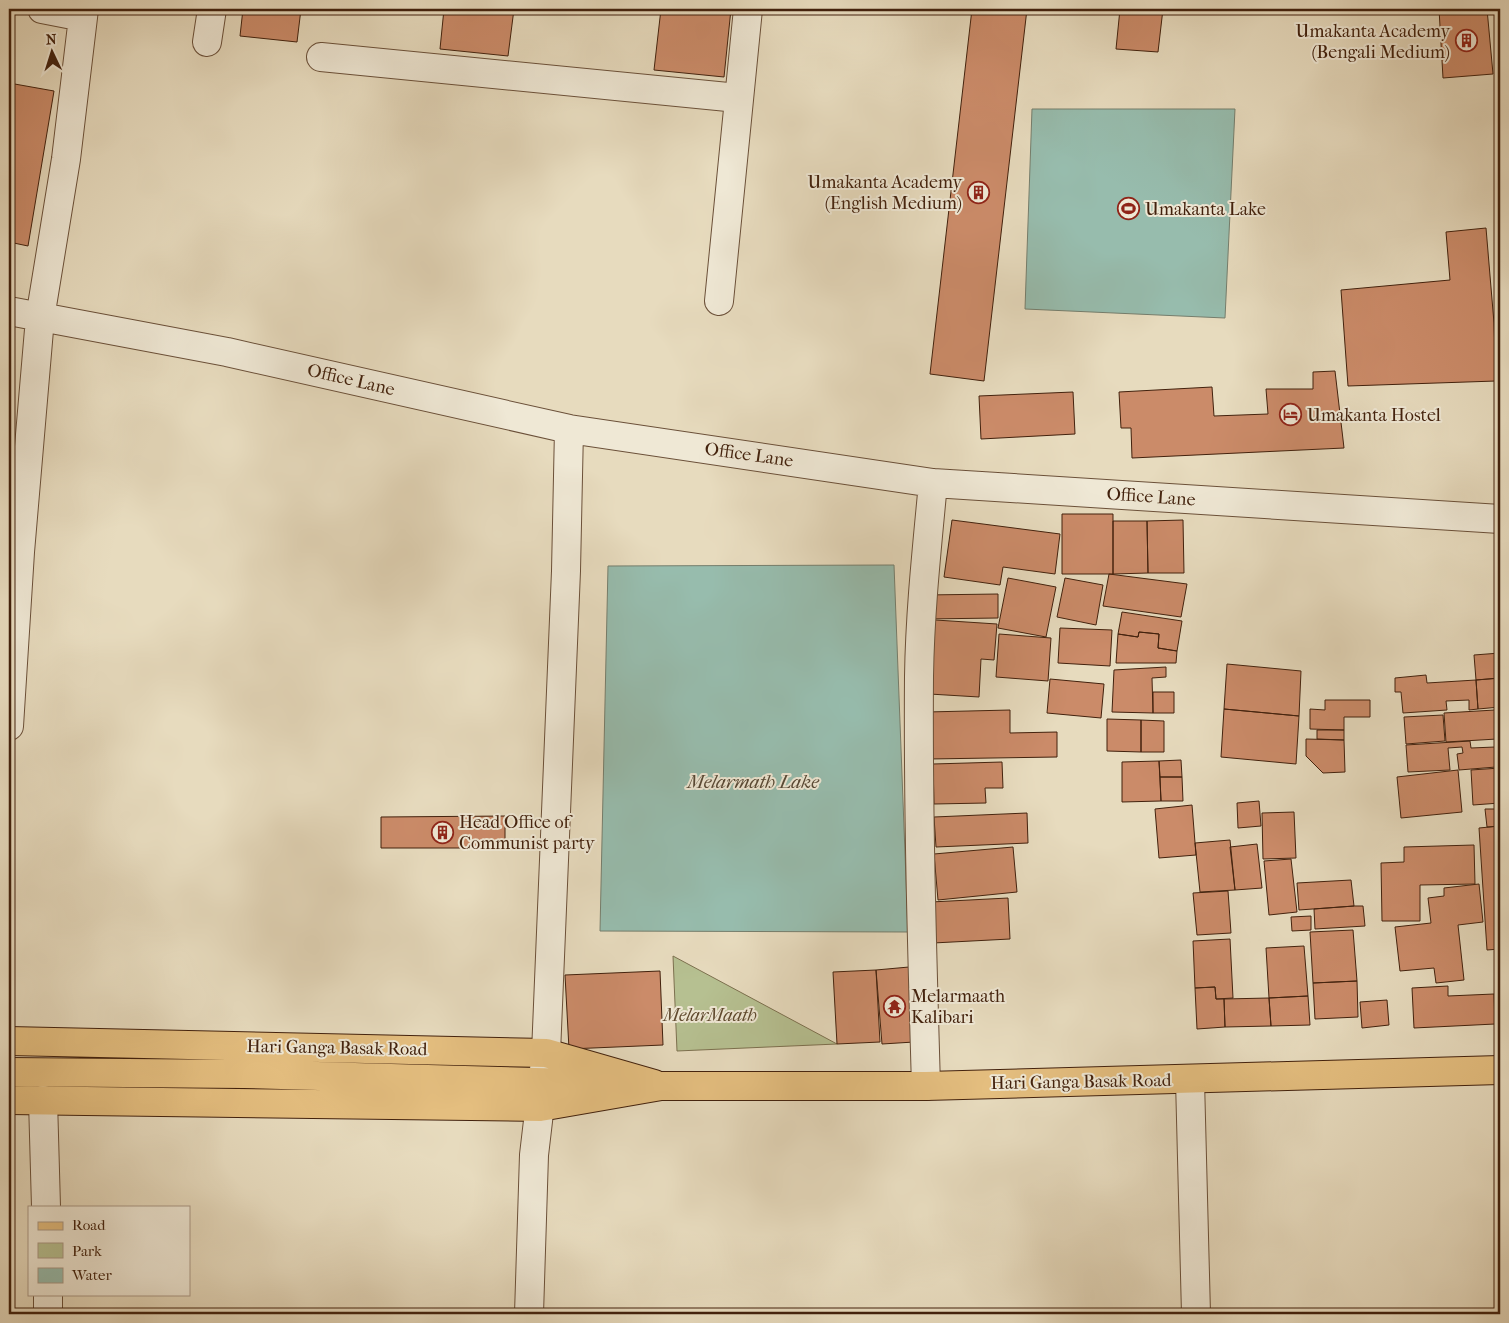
<svg xmlns="http://www.w3.org/2000/svg" width="1509" height="1323" viewBox="0 0 1509 1323" font-family="'IM FELL French Canon',serif">
  <style>
    .green { fill: #b6c091; stroke: #7c704f }
    .water { fill: #97bcad; stroke: #757e6d }
    .building { fill: #cb8b69; stroke: #42210d }
    .lines { fill: none; stroke-linecap: round; stroke-linejoin: round }
    .minor-casing { stroke: #6b5039; stroke-width: 30 }
    .major-casing { stroke: #42210d; stroke-width: 30 }
    .minor { stroke: #efe8d5; stroke-width: 28 }
    .major { stroke: #e4be7f; stroke-width: 28 }
    .labels { text-anchor: middle; dominant-baseline: central; stroke-width: 4; stroke-linejoin: round; paint-order: stroke }
    .poi-label { font-size: 18px; fill: #42210d; stroke: #efe8d5; text-anchor: start }
    .street-label { font-size: 18px; fill: #42210d; stroke: #efe8d5 }
    .park-label { font-size: 18px; font-style: italic; fill: #5f492e; stroke: #efe8d5 }
    .water-label { font-size: 19px; font-style: italic; fill: #574835; stroke: #efe8d5 }
  </style>
  <rect width="100%" height="100%" fill="#e7dbbe"/>
  <filter id="stains"><feTurbulence type="fractalNoise" baseFrequency=".004" numOctaves="4"/><feColorMatrix values="0 0 0 0 .2 0 0 0 0 .09 0 0 0 0 .02 0 0 0 .5 -.17"/></filter>
  <radialGradient id="worn" r=".72"><stop offset=".6" stop-color="#630" stop-opacity="0"/><stop offset="1" stop-color="#630" stop-opacity=".3"/></radialGradient>
  <path class="green" d="M 673,956 L 837,1044 L 677,1051 Z"/>
  <path class="water" d="M 1032,109 L 1235,109 L 1225,318 L 1025,309 Z
    M 894,565 L 908,932 L 600,931 L 608,566 Z"/>
  <path class="building" d="M 243,9 L 301,9 L 297,42 L 240,36 Z
    M 444,9 L 514,9 L 508,56 L 440,49 Z
    M 661,9 L 731,9 L 724,77 L 654,70 Z
    M 972,9 L 1027,9 L 984,381 L 930,374 Z
    M 1120,9 L 1163,9 L 1158,52 L 1116,49 Z
    M 1439,9 L 1487,9 L 1493,74 L 1443,78 Z
    M 9,83 L 54,91 L 28,246 L 9,242 Z
    M 1486,228 L 1494,323 L 1496,381 L 1348,386 L 1341,290 L 1450,280 L 1446,232 Z
    M 1335,371 L 1344,448 L 1132,458 L 1131,428 L 1121,428 L 1119,392 L 1212,387 L 1214,416 L 1268,414 L 1266,389 L 1313,389 L 1313,372 Z
    M 1073,392 L 1075,434 L 981,439 L 979,396 Z
    M 1062,514 L 1113,514 L 1113,574 L 1062,574 Z
    M 952,520 L 1060,534 L 1055,574 L 1003,567 L 1000,585 L 944,577 Z
    M 1183,520 L 1184,573 L 1148,573 L 1147,521 Z
    M 1113,521 L 1147,521 L 1148,573 L 1113,574 Z
    M 1109,574 L 1187,584 L 1181,617 L 1103,606 Z
    M 1008,578 L 1056,587 L 1046,637 L 998,628 Z
    M 1065,578 L 1103,585 L 1096,625 L 1057,617 Z
    M 998,594 L 998,618 L 925,619 L 925,595 Z
    M 1122,612 L 1182,621 L 1177,651 L 1158,648 L 1159,634 L 1139,632 L 1138,637 L 1118,634 Z
    M 920,619 L 997,624 L 994,660 L 981,659 L 979,697 L 913,693 Z
    M 1060,628 L 1112,630 L 1110,666 L 1058,663 Z
    M 1139,632 L 1159,634 L 1158,648 L 1177,651 L 1176,663 L 1116,663 L 1118,634 L 1138,637 Z
    M 999,634 L 1051,638 L 1048,681 L 996,677 Z
    M 1500,653 L 1500,688 L 1500,678 L 1476,680 L 1474,655 Z
    M 1227,664 L 1301,671 L 1299,716 L 1224,709 Z
    M 1166,667 L 1166,677 L 1152,678 L 1153,713 L 1112,712 L 1114,670 Z
    M 1426,675 L 1427,683 L 1476,680 L 1478,709 L 1469,710 L 1469,700 L 1446,701 L 1447,710 L 1403,713 L 1401,692 L 1395,692 L 1395,678 Z
    M 1500,678 L 1500,707 L 1478,709 L 1476,680 Z
    M 1050,679 L 1104,684 L 1101,718 L 1047,713 Z
    M 1153,692 L 1174,692 L 1174,713 L 1153,713 Z
    M 1325,700 L 1370,700 L 1370,717 L 1344,717 L 1344,730 L 1310,729 L 1310,709 L 1325,710 Z
    M 1224,709 L 1299,716 L 1296,764 L 1221,757 Z
    M 1010,710 L 1010,733 L 1057,732 L 1057,757 L 928,759 L 927,712 Z
    M 1495,710 L 1497,739 L 1446,742 L 1444,713 Z
    M 1443,715 L 1445,741 L 1406,744 L 1404,717 Z
    M 1107,719 L 1141,720 L 1141,752 L 1107,751 Z
    M 1141,720 L 1164,721 L 1164,752 L 1141,752 Z
    M 1317,730 L 1344,730 L 1344,740 L 1317,739 Z
    M 1306,739 L 1344,740 L 1345,772 L 1323,773 L 1306,756 Z
    M 1470,741 L 1471,748 L 1495,747 L 1496,767 L 1459,770 L 1457,754 L 1463,753 L 1462,747 L 1448,748 L 1450,770 L 1408,772 L 1406,745 Z
    M 1181,760 L 1182,777 L 1160,777 L 1159,761 Z
    M 1159,761 L 1161,801 L 1122,802 L 1122,762 Z
    M 1002,762 L 1003,788 L 985,788 L 986,803 L 934,804 L 933,764 Z
    M 1500,768 L 1500,803 L 1473,805 L 1471,770 Z
    M 1458,770 L 1462,812 L 1401,818 L 1397,777 Z
    M 1160,777 L 1182,777 L 1183,801 L 1161,801 Z
    M 1259,801 L 1261,826 L 1238,828 L 1237,803 Z
    M 1500,803 L 1500,826 L 1487,827 L 1485,809 L 1497,809 L 1496,804 Z
    M 1192,805 L 1196,855 L 1159,858 L 1155,809 Z
    M 1294,812 L 1296,858 L 1263,859 L 1262,813 Z
    M 1027,813 L 1028,843 L 936,847 L 934,817 Z
    M 505,816 L 505,848 L 381,848 L 381,817 Z
    M 1500,826 L 1500,949 L 1487,950 L 1479,828 Z
    M 1230,840 L 1235,890 L 1200,892 L 1195,843 Z
    M 1257,844 L 1262,888 L 1235,890 L 1230,847 Z
    M 1474,845 L 1475,884 L 1420,885 L 1420,921 L 1382,921 L 1381,863 L 1404,862 L 1404,847 Z
    M 1013,847 L 1017,892 L 938,900 L 934,854 Z
    M 1291,859 L 1297,912 L 1269,915 L 1264,861 Z
    M 1351,880 L 1354,906 L 1299,910 L 1297,883 Z
    M 1479,884 L 1483,922 L 1458,925 L 1464,980 L 1436,983 L 1434,968 L 1400,971 L 1395,927 L 1431,923 L 1428,898 L 1444,896 L 1444,888 Z
    M 1228,891 L 1231,933 L 1197,935 L 1193,893 Z
    M 1008,898 L 1010,939 L 933,943 L 931,902 Z
    M 1354,906 L 1363,906 L 1365,926 L 1315,929 L 1314,909 Z
    M 1311,916 L 1311,930 L 1292,931 L 1291,917 Z
    M 1353,930 L 1357,981 L 1313,983 L 1310,932 Z
    M 1230,939 L 1233,998 L 1216,999 L 1215,987 L 1195,988 L 1193,941 Z
    M 1304,946 L 1308,996 L 1269,998 L 1266,948 Z
    M 909,967 L 914,1042 L 882,1044 L 876,970 Z
    M 876,970 L 880,1042 L 837,1044 L 833,972 Z
    M 660,971 L 663,1045 L 569,1049 L 565,975 Z
    M 1357,981 L 1358,1017 L 1315,1019 L 1313,983 Z
    M 1448,986 L 1448,996 L 1494,994 L 1495,1024 L 1414,1028 L 1412,988 Z
    M 1215,987 L 1216,999 L 1224,999 L 1225,1027 L 1197,1029 L 1195,988 Z
    M 1308,996 L 1310,1025 L 1271,1026 L 1269,998 Z
    M 1269,998 L 1271,1026 L 1225,1027 L 1224,999 Z
    M 1387,1000 L 1389,1025 L 1362,1028 L 1360,1002 Z
    M 918,1311 L 918,1314 L 804,1314 Z"/>
  <g class="lines">
    <defs>
      <path id="minor" d="M 42,9 L 83,17
        M 207,42 L 212,9
        M 321,57 L 738,98
        M 719,301 L 748,9
        M 9,311 L 227,352 L 569,429 L 933,483 L 1500,519
        M 9,726 L 20,552 L 40,318 L 66,159 L 84,9
        M 1190,1080 L 1196,1314
        M 926,1086 C 922,949 918,813 919,676 C 920,611 927,547 933,483
        M 43,1100 L 46,1207
        M 48,1294 L 48,1314
        M 529,1314 L 534,1155 L 546,1053 L 566,571 L 569,429"/>
      <path id="major" d="M 9,1041 L 546,1053 L 654,1084
        M 9,1072 L 244,1074 L 607,1084
        M 9,1100 L 540,1107 L 661,1086 L 926,1086 L 1500,1070"/>
    </defs>
    <use href="#minor" class="minor-casing"/>
    <use href="#major" class="major-casing"/>
    <use href="#minor" class="minor"/>
    <use href="#major" class="major"/>
  </g>
  <defs>
    <symbol id="building-ring" viewBox="-11 -11 22 22"><circle r="9.5" fill="#efe8d5" stroke="#8f2418" stroke-width="1.5"/><path d="M-4-6H4V6H1V3H-1V6H-4ZM-2.5-4.3h1.7v1.8h-1.7ZM.8-4.3h1.7v1.8H.8ZM-2.5-1h1.7V.8h-1.7ZM.8-1h1.7V.8H.8Z" fill="#8f2418"/></symbol>
    <symbol id="stadium-ring" viewBox="-11 -11 22 22"><circle r="9.5" fill="#efe8d5" stroke="#8f2418" stroke-width="1.5"/><path d="M0-5a6.5 5 0 1 0 0 10a6.5 5 0 1 0 0-10ZM-3.5-1.8h7v3.6h-7Z" fill="#8f2418"/></symbol>
    <symbol id="hotel-ring" viewBox="-11 -11 22 22"><circle r="9.5" fill="#efe8d5" stroke="#8f2418" stroke-width="1.5"/><path d="M-6-4.5h1.5V1H6V5H4.5V3h-9V5H-6ZM-4 0a1.8 1.8 0 1 1 3.6 0ZM.5 0V-2.5h3Q6-2.5 6 0Z" fill="#8f2418"/></symbol>
    <symbol id="temple-ring" viewBox="-11 -11 22 22"><circle r="9.5" fill="#efe8d5" stroke="#8f2418" stroke-width="1.5"/><path d="M0-6L5-2H3V0L6.5 2.5H4V6H1.5V3h-3V6H-4V2.5H-6.5L-3 0V-2H-5Z" fill="#8f2418"/></symbol>
  </defs>
  <g fill-rule="evenodd">
    <use href="#building-ring" x="1454" y="28" width="25" height="25"/>
    <use href="#building-ring" x="966" y="180" width="25" height="25"/>
    <use href="#stadium-ring" x="1116" y="196" width="25" height="25"/>
    <use href="#hotel-ring" x="1278" y="402" width="25" height="25"/>
    <use href="#building-ring" x="430" y="820" width="25" height="25"/>
    <use href="#temple-ring" x="882" y="994" width="25" height="25"/>
  </g>
  <g class="labels">
    <g class="poi-label">
      <text x="1450" y="31" text-anchor="end">Umakanta Academy<tspan x="1450" dy="21">(Bengali Medium)</tspan></text>
      <text x="962" y="182" text-anchor="end">Umakanta Academy<tspan x="962" dy="21">(English Medium)</tspan></text>
      <text x="1145" y="209">Umakanta Lake</text>
      <text x="1307" y="415">Umakanta Hostel</text>
      <text x="459" y="822">Head Office of<tspan x="459" dy="21">Communist party</tspan></text>
      <text x="911" y="996">Melarmaath<tspan x="911" dy="21">Kalibari</tspan></text>
    </g>
    <g class="street-label">
      <text transform="translate(351 380) rotate(13)">Office Lane</text>
      <text transform="translate(749 455) rotate(8)">Office Lane</text>
      <text transform="translate(1151 497) rotate(4)">Office Lane</text>
      <text transform="translate(337 1048) rotate(1)">Hari Ganga Basak Road</text>
      <text transform="translate(1081 1082) rotate(-1)">Hari Ganga Basak Road</text>
    </g>
    <g class="park-label">
      <text x="710" y="1015">MelarMaath</text>
    </g>
    <g class="water-label">
      <text x="753" y="782">Melarmath Lake</text>
    </g>
  </g>
  <rect width="1509" height="1323" fill="none" stroke="#e7dbbe" stroke-width="30"/>
  <rect x="10" y="10" width="1489" height="1303" fill="none" stroke="#42210d" stroke-width="2.5"/>
  <rect x="15" y="15" width="1479" height="1293" fill="none" stroke="#42210d"/>
  <rect x="28" y="1206" width="162" height="90" fill="#efe8d5" stroke="#aa9885"/>
  <rect x="38" y="1222" width="25" height="8" fill="#e4be7f" stroke="#aa9885"/>
  <text x="72" y="1230" font-size="15" fill="#42210d">Road</text>
  <rect x="38" y="1243" width="25" height="15" fill="#b6c091" stroke="#aa9885"/>
  <text x="72" y="1256" font-size="15" fill="#42210d">Park</text>
  <rect x="38" y="1268" width="25" height="15" fill="#97bcad" stroke="#aa9885"/>
  <text x="72" y="1280" font-size="15" fill="#42210d">Water</text>
  <g transform="translate(52 52) rotate(356)" stroke="#efe8d5" stroke-width="4" paint-order="stroke">
  <path d="M0-4L9 19L0 12L-9 19Z" fill="#42210d"/>
  <text y="-8" font-size="14" font-weight="bold" text-anchor="middle" fill="#42210d">N</text>
  </g>
  <rect width="100%" height="100%" filter="url(#stains)"/>
  <rect width="100%" height="100%" fill="url(#worn)"/>
</svg>
